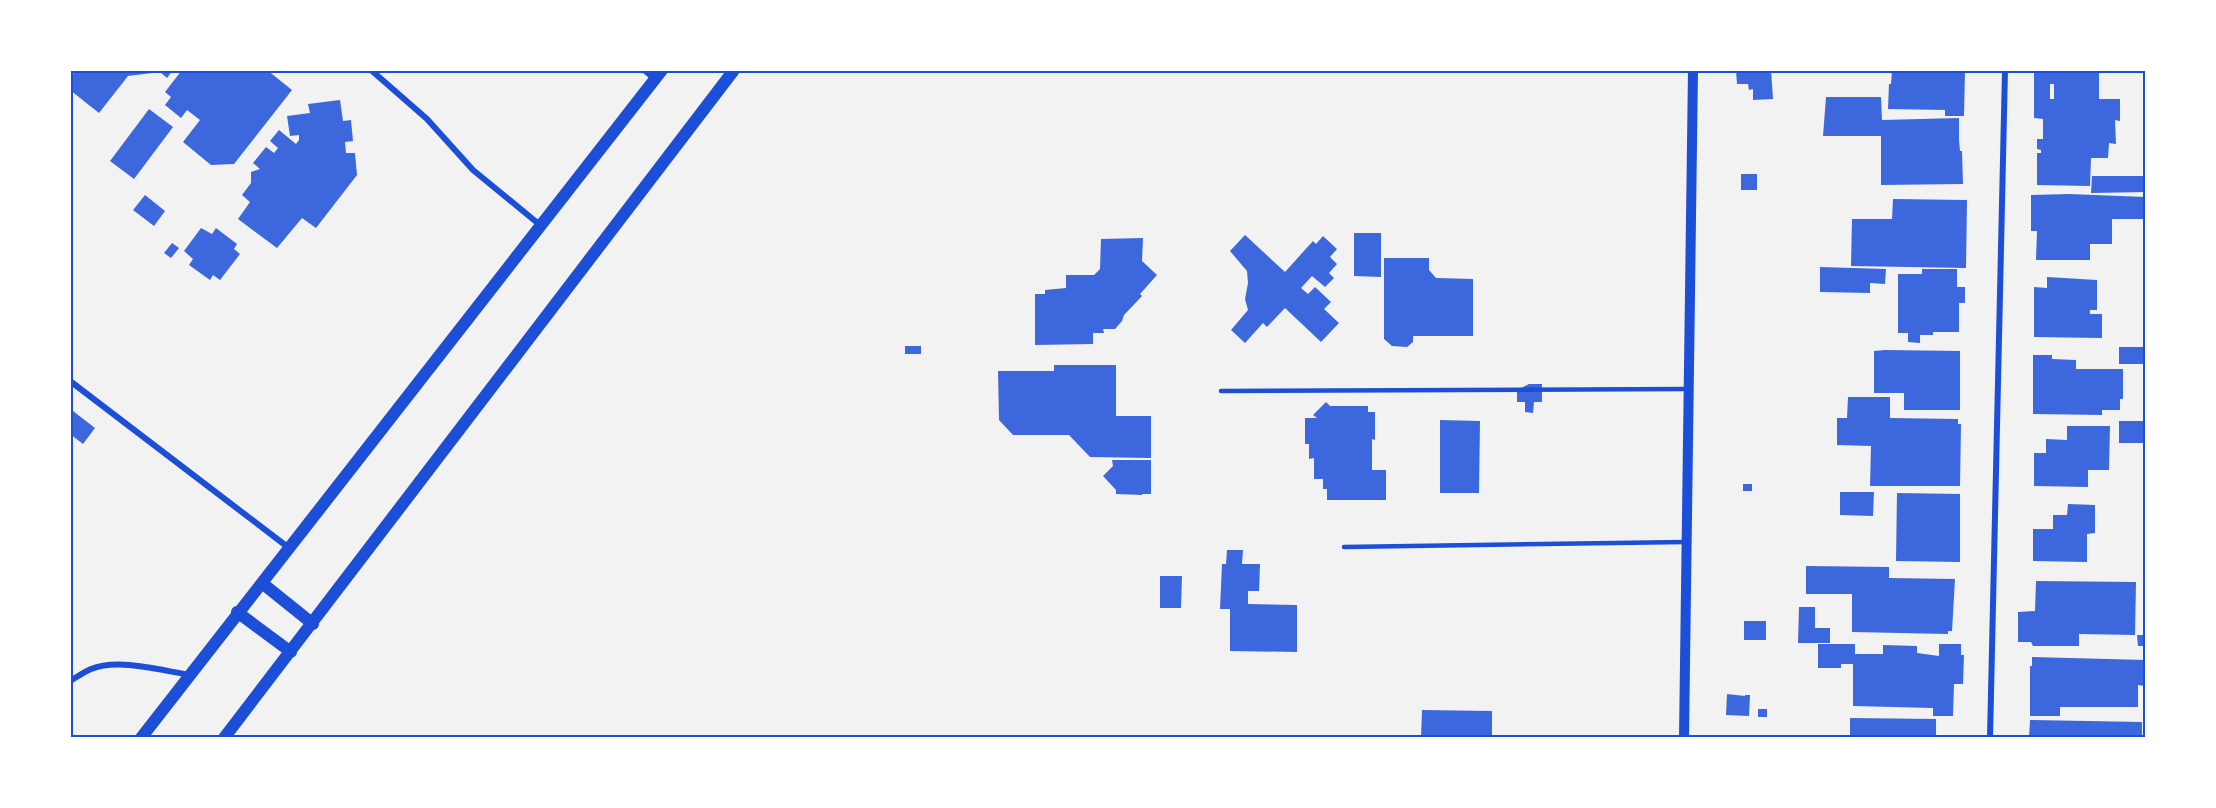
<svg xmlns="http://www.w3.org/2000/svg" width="2216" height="808" viewBox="0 0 2216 808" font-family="Barlow,sans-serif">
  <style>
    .building { fill: #3d67dc; fill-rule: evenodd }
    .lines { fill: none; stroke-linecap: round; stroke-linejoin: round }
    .service { stroke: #1d4ed8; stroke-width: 4.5 }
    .minor { stroke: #1d4ed8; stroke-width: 6 }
    .tertiary { stroke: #1d4ed8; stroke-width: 10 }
    .secondary { stroke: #1d4ed8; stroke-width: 12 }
    .neatline { fill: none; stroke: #1d4ed8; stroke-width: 2 }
  </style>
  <rect width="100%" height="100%" fill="#f2f2f2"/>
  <path class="building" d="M 76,70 L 173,70 L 167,78 L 160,72 L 128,76 L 99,113 L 70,90 L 70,78 Z
    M 182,70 L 267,70 L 292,90 L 234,164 L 211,165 L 183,142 L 200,120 L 187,110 L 181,118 L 165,105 L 171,97 L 165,92 Z
    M 1736,70 L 1771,70 L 1773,99 L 1753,100 L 1753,89 L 1749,90 L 1748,84 L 1737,84 Z
    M 1892,70 L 1965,70 L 1964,116 L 1945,116 L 1945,110 L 1888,109 L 1889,84 L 1891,84 Z
    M 2034,70 L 2099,70 L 2099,99 L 2120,99 L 2120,121 L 2115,120 L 2116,144 L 2109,143 L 2108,158 L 2091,158 L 2090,186 L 2037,185 L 2037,153 L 2041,153 L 2041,150 L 2037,149 L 2037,139 L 2043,139 L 2043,119 L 2034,118 ZM 2050,84 L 2054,84 L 2054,99 L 2050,99 Z
    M 1826,97 L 1881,97 L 1882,120 L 1959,118 L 1959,140 L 1960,151 L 1962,151 L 1963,184 L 1881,185 L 1881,136 L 1823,136 Z
    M 340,100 L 343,121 L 351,120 L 353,141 L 345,142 L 346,153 L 355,153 L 357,175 L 316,228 L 302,218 L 277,248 L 238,219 L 250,202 L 242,195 L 251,183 L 251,172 L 260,169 L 253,163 L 266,147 L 274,153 L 278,148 L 270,141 L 279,130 L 296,144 L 299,140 L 299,135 L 290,136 L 287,116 L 310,113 L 308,104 Z
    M 149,109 L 173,127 L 134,179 L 110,161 Z
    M 1741,174 L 1757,174 L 1757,190 L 1741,190 Z
    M 2092,176 L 2146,176 L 2146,192 L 2091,193 Z
    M 2069,194 L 2146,197 L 2146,219 L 2112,219 L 2112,244 L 2090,244 L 2090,260 L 2036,260 L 2037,231 L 2031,231 L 2031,195 Z
    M 145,195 L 165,211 L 154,226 L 133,210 Z
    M 1893,199 L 1967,200 L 1966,268 L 1851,266 L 1852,219 L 1892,219 Z
    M 201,228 L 212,234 L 216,228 L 237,244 L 234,249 L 240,254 L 220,280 L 213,275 L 210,280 L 189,265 L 193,259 L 184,251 Z
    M 1354,233 L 1381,233 L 1381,277 L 1354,276 Z
    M 1245,235 L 1285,272 L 1313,241 L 1316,244 L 1323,236 L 1337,249 L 1330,257 L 1337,264 L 1329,273 L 1334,278 L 1325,287 L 1312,276 L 1301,288 L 1308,294 L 1315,287 L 1331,302 L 1324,309 L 1339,323 L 1321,342 L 1285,308 L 1267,327 L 1263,323 L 1245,343 L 1231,330 L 1248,310 L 1245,299 L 1248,283 L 1247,271 L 1230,251 Z
    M 1143,238 L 1142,261 L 1157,275 L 1140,294 L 1142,296 L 1124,315 L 1122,321 L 1115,329 L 1103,329 L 1104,333 L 1093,333 L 1093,344 L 1035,345 L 1035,294 L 1045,294 L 1045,290 L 1066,288 L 1066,275 L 1094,275 L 1100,269 L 1101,239 Z
    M 172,243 L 179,248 L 171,258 L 164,253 Z
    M 1384,258 L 1429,258 L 1429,270 L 1436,278 L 1473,279 L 1473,336 L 1413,336 L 1413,342 L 1407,347 L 1392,346 L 1384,339 Z
    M 1820,267 L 1886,269 L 1885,284 L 1870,283 L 1870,293 L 1820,292 Z
    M 1922,269 L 1957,269 L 1957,287 L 1965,287 L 1965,303 L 1959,303 L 1959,332 L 1933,332 L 1933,335 L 1920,335 L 1920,343 L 1908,342 L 1908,333 L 1898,333 L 1898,274 L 1922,274 Z
    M 2047,277 L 2097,280 L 2097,310 L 2090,310 L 2090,314 L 2102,314 L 2102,338 L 2034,337 L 2034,287 L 2047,288 Z
    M 905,346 L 921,346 L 921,354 L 905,354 Z
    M 2119,347 L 2146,347 L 2146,364 L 2119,364 Z
    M 1885,350 L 1960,351 L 1960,410 L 1904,410 L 1904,393 L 1874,393 L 1874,351 Z
    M 2033,355 L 2052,355 L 2052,359 L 2076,360 L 2076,369 L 2123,369 L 2123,399 L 2120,399 L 2120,410 L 2102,410 L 2102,415 L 2033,414 Z
    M 1054,365 L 1116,365 L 1116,416 L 1151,416 L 1151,458 L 1090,457 L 1069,435 L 1013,435 L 999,420 L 998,371 L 1054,371 Z
    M 1529,384 L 1542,384 L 1542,402 L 1534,402 L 1533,413 L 1525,412 L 1525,402 L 1517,402 L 1517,390 Z
    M 1848,397 L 1890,397 L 1890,418 L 1958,419 L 1958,424 L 1961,424 L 1960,486 L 1870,486 L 1871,446 L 1837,445 L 1837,418 L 1847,418 Z
    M 1326,402 L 1330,406 L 1368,406 L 1368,412 L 1375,412 L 1375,440 L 1372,439 L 1372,470 L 1386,470 L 1386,500 L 1327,500 L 1327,489 L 1323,489 L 1323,479 L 1314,479 L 1314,458 L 1309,459 L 1309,444 L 1305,444 L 1305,418 L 1317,418 L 1313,415 Z
    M 73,411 L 95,428 L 83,444 L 70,434 L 70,415 Z
    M 1440,420 L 1480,421 L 1479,493 L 1440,493 Z
    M 2119,421 L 2146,421 L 2146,443 L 2119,443 Z
    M 2067,426 L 2110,426 L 2109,470 L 2088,470 L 2088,487 L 2034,486 L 2034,453 L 2046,453 L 2046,439 L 2067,440 Z
    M 1112,460 L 1151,460 L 1151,494 L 1142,494 L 1142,495 L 1116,494 L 1116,490 L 1103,476 L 1113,466 Z
    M 1743,484 L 1752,484 L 1752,491 L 1743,491 Z
    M 1840,492 L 1874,492 L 1873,516 L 1840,515 Z
    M 1897,493 L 1960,494 L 1960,562 L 1896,561 Z
    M 2068,504 L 2095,505 L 2095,533 L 2087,534 L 2087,562 L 2033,561 L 2033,529 L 2053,529 L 2053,515 L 2067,515 Z
    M 1227,550 L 1243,550 L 1242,564 L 1260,564 L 1259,591 L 1248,591 L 1248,604 L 1297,605 L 1297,652 L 1230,651 L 1230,609 L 1220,609 L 1222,564 L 1226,564 Z
    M 1806,566 L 1889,567 L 1889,578 L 1955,579 L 1952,631 L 1948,631 L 1948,634 L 1852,632 L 1852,594 L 1806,594 Z
    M 1160,576 L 1182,576 L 1181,608 L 1160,608 Z
    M 2036,581 L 2136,582 L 2135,635 L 2079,634 L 2079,646 L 2033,646 L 2031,642 L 2018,642 L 2018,612 L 2035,611 Z
    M 1799,607 L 1815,607 L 1815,628 L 1830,628 L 1830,643 L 1798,643 Z
    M 1744,621 L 1766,621 L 1766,640 L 1744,640 Z
    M 2137,635 L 2146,635 L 2146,646 L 2138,646 Z
    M 1818,644 L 1855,644 L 1855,654 L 1883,654 L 1883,645 L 1917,646 L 1917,653 L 1939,656 L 1939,644 L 1961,644 L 1961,655 L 1964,655 L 1963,684 L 1954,684 L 1953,716 L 1933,716 L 1933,708 L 1853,706 L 1853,664 L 1841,664 L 1841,668 L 1818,668 Z
    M 2032,657 L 2146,660 L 2145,686 L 2138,685 L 2138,707 L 2060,707 L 2060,716 L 2030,716 L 2030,666 L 2032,666 Z
    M 1727,694 L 1745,696 L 1745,695 L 1750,695 L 1749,716 L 1726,715 Z
    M 1758,709 L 1767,709 L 1767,717 L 1758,717 Z
    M 1422,710 L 1492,711 L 1492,738 L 1421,738 Z
    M 1850,718 L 1936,719 L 1936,738 L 1850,738 Z
    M 2030,720 L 2142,722 L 2142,738 L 2029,738 Z
    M 1253,735 L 1253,738 L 1224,738 L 1224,736 Z"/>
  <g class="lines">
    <path class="service" d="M 1221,391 L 1687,389
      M 1344,547 L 1685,542"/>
    <path class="minor" d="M 371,70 L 427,119 L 473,170 L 540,225
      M 644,70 L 655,79
      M 70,381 L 289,548
      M 70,681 C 77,677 84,672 91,669 C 117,658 162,670 189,675
      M 1990,738 L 2005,70"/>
    <path class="tertiary" d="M 1684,738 L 1693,70"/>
    <path class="secondary" d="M 262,583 L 313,624
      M 237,612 L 291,652
      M 141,738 L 662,70
      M 224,738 L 734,70"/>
  </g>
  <rect width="2216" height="808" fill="none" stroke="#ffffff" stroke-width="144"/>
  <rect x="72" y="72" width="2072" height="664" class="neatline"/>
</svg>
